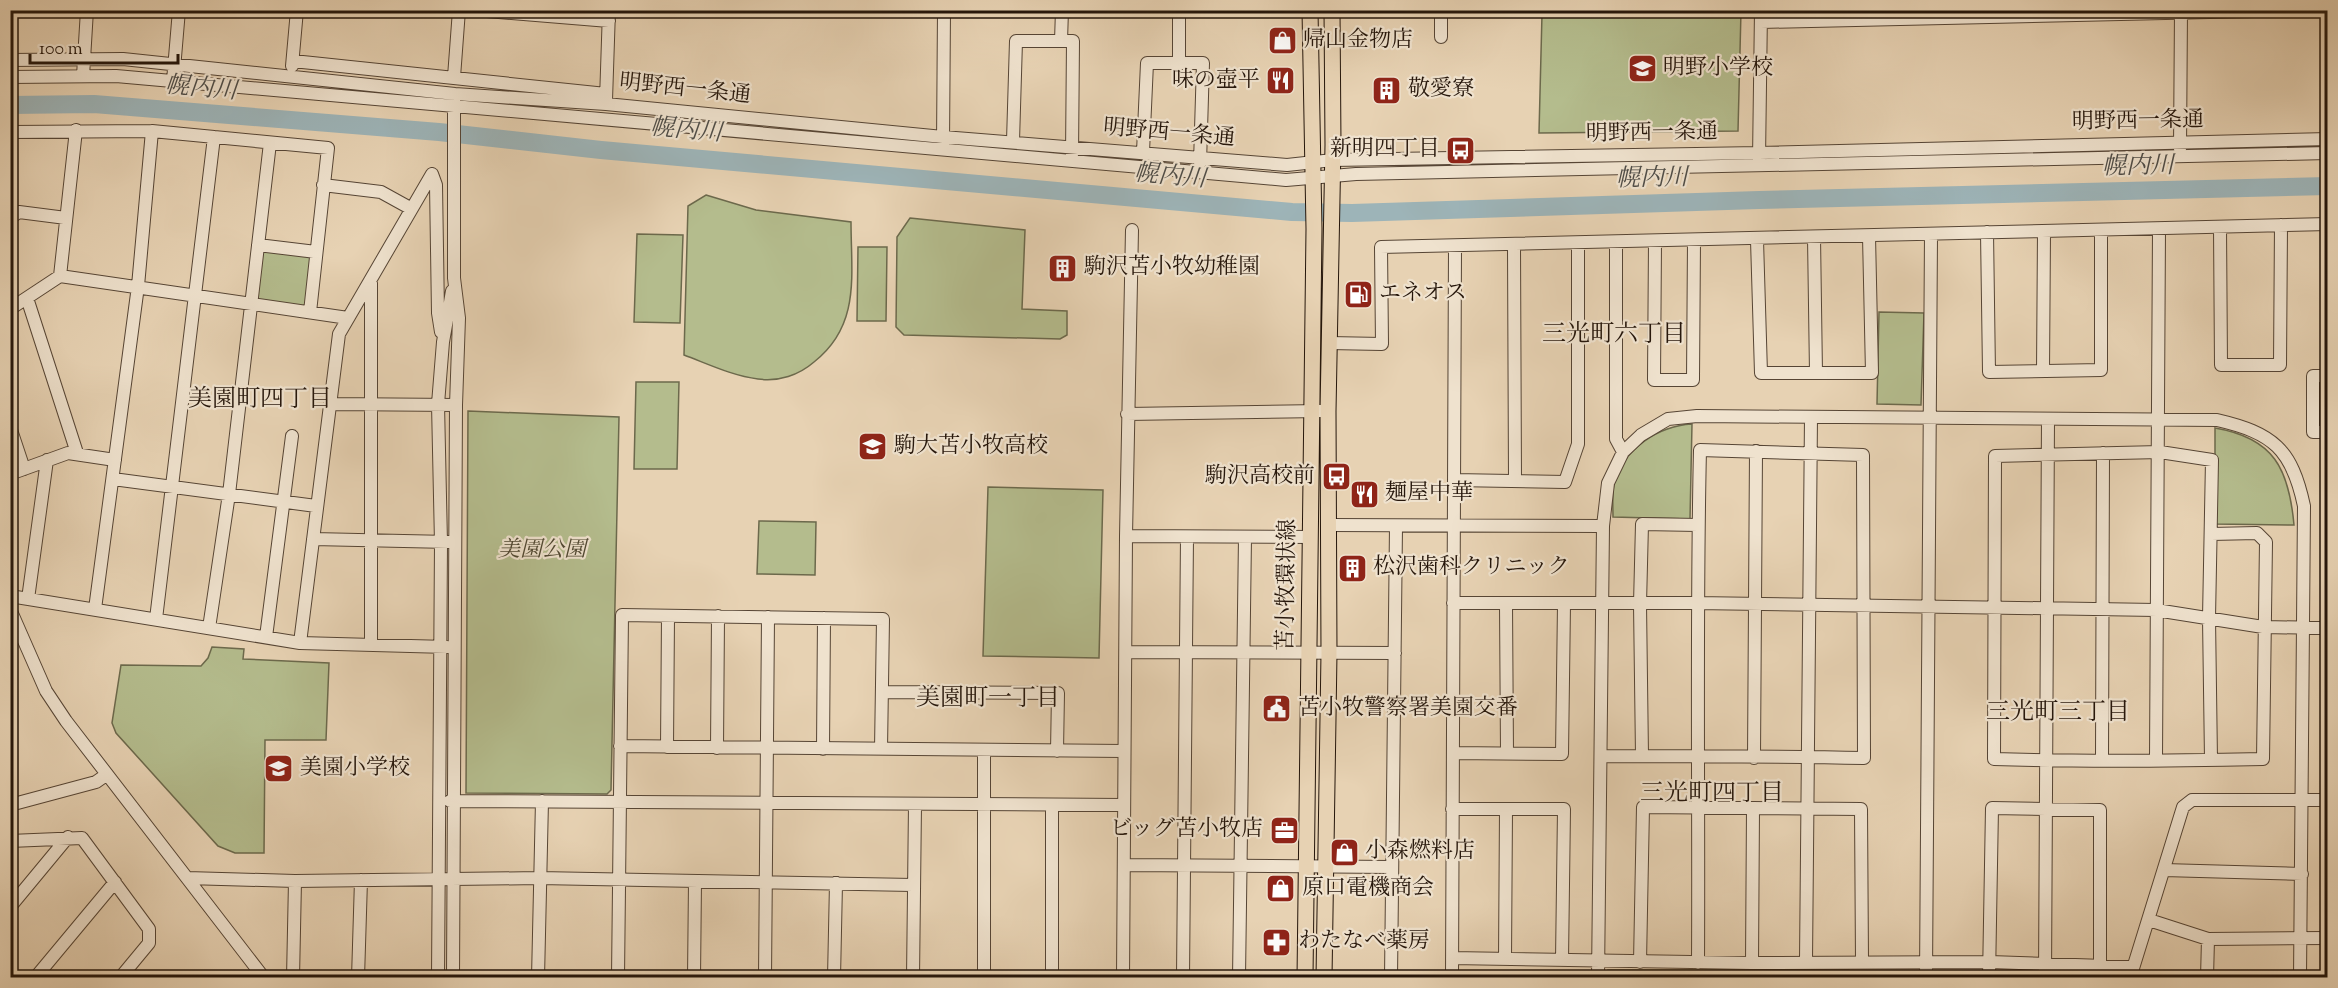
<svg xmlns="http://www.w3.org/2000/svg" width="2338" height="988" viewBox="0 0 2338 988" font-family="'Sorts Mill Goudy','Noto Serif JP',serif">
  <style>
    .green { fill: #b4bc8d; stroke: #6c694c; stroke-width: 1.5 }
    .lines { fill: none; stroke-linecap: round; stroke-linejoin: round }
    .river { stroke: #9db4b8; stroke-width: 18 }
    .minor-casing { stroke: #564535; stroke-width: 14 }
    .major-casing { stroke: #25160b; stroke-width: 17 }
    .minor { stroke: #efe2ce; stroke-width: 12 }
    .major { stroke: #e7d2b3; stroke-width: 15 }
    .labels { text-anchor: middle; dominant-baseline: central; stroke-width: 4.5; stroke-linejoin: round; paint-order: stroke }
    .poi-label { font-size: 22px; fill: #25160b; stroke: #efe2ce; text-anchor: start }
    .street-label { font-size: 22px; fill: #25160b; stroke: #efe2ce }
    .park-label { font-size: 22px; font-style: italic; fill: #504832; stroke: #efe2ce }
    .water-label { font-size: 24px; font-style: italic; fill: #4f4d48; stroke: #efe2ce }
    .neighbourhood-label { font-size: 24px; fill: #25160b; stroke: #efe2ce }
  </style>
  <rect width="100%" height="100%" fill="#e7d2b3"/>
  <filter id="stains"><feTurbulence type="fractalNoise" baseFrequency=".00333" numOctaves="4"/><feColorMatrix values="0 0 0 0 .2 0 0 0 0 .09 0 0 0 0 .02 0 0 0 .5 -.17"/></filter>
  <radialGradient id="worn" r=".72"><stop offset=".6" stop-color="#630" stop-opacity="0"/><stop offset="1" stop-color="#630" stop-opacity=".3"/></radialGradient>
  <path class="green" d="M 1551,10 L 1741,11 L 1738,131 L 1539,133 L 1542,14 L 1550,14 Z
    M 706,195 L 756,210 L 851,222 C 851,275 861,325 814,362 C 799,375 779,382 758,379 C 733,376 708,364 684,355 L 688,206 Z
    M 910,218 L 1025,230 L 1022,309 L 1067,311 L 1067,335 L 1060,339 L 904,335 L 896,327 L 897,237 Z
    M 637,234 L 683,235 L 680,323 L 634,322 Z
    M 258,245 L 316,252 L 310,312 L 250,303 Z
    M 858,247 L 887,247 L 886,321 L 857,321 Z
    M 1879,312 L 1924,313 L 1921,405 L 1877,404 Z
    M 636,382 L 679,382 L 677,469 L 634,469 Z
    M 468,411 L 619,417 L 611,790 L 607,794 L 466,793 Z
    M 1692,424 L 1690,519 L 1613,517 C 1613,507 1612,494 1614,484 C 1623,449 1658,426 1692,424 Z
    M 2215,428 C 2274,438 2289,469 2294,525 L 2215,524 Z
    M 988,487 L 1103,490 L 1099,658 L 983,656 Z
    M 759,521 L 816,522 L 815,575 L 757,574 Z
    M 212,647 L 244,649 L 243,659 L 329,663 L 326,740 L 265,740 L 264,853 L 235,853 L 218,846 L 116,733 L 112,723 L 121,665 L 201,666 L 208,658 Z
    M 1608,970 L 1849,970 L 1849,978 L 1608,977 Z"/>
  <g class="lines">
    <path class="river" d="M 10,105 L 94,104 L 439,132 L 601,150 L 1292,212 L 1352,213 L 1759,200 L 2328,186"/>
    <defs>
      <path id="minor" d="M 475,10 L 609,21
        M 1761,22 L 2303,10
        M 1441,37 L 1441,10
        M 1061,41 L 1062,10
        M 10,60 L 123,59 L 455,94 L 606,104 L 943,137 L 1287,165 L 1333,160 L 1759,153 L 2328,139
        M 293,61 L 606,94
        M 1179,63 L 1179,10
        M 292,66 L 297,10
        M 83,76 L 87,10
        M 10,77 L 116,76 L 1286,180 L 1356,174 L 2328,153
        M 454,77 L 459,10
        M 173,81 L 179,10
        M 606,100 L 609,10
        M 10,132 L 152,131 L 328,148 L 310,312
        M 1013,141 L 1016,41 L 1073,41 L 1072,155
        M 943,144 L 944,10
        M 2180,149 L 2181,10
        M 1143,152 L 1147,63 L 1203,63 L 1200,163
        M 1759,159 L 1761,10
        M 432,174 L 436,185 L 438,313 L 441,332
        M 323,185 L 381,192 L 410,208
        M 10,218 L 19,212 L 66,218
        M 2220,227 L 2221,365 L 2280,365 L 2281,225
        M 1987,232 L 1989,372 L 2101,370 L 2101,230
        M 1814,237 L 1816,373
        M 1757,240 L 1761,373 L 1872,373 L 1869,236
        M 1655,242 L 1654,380 L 1693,380 L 1694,241
        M 1616,243 L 1616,439 L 1623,452
        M 258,245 L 316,252
        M 1514,246 L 1515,481
        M 60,276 L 76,130
        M 371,283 L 371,645
        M 27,298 L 77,453
        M 10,309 L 60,276 L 348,318
        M 1329,343 L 1382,344 L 1381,247 L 2328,224
        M 2043,371 L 2044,232
        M 2328,376 L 2313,376 L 2313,432 L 2328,432
        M 330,404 L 456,405
        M 1127,414 L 1321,411
        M 10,427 L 24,469
        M 10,474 L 68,453 L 115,460
        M 113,479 L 316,506
        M 1454,480 L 1565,482 L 1578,444 L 1578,244
        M 1330,525 L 1603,526
        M 2211,534 L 2257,533 L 2266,542 L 2263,759 C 2174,761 2083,762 1994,759 L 1995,456 L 2160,452 L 2212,460 L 2209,618 L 2211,760
        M 1126,536 L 1311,537
        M 313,539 L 449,542
        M 10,596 L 300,643 L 447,647
        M 28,599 L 47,460
        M 1453,603 L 1696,603 L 2156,610 L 2263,627 L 2328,628
        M 1506,604 L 1507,753
        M 10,609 L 46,691 L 66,721 L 264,978
        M 95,609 L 138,286 L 152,131
        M 156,619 L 214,137
        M 209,628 L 229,494 L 270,143
        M 266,637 L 292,436
        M 300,643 L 339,334 L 432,174
        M 1126,652 L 1395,653
        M 882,692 L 1058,693 L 1057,751
        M 620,746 L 1124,751
        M 667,747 L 668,616
        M 717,748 L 718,616
        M 823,749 L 824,618
        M 1453,753 L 1562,754 L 1564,604
        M 1601,756 C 1689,756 1776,756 1864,758 L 1863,455 L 1700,450 C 1696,621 1699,792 1698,963
        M 1642,756 L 1640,604 L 1642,524 L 1698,525
        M 1754,758 L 1756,451
        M 2102,759 L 2103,453
        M 2156,759 L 2159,229
        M 450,801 L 1124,805
        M 10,805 L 96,782 L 106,775
        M 1452,809 L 1564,809 L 1562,960
        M 10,841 L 82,838 L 149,929 L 149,943 L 120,978
        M 1125,865 L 1391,867
        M 2164,870 L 2302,874
        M 187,878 L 295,881 L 539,878 L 913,885
        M 10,907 L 68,837
        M 2149,920 L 2208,939 L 2328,938
        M 1452,958 L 1752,963 L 1990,962 L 2133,967
        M 1505,959 L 1506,809
        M 1640,962 L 1643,807 L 1861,809 L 1862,962
        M 1806,962 L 1811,417
        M 1752,963 L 1753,808
        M 10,975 L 12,978
        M 35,978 L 115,882
        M 293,978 L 295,881
        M 358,978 L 361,880
        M 438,978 L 441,543 L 438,404 L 443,342 L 452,291
        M 453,978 L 456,405 L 459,318 L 454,278 L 454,100
        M 538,978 L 542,801
        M 618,978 L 622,615 L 883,619 L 881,749
        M 694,978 L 695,881
        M 765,978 L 768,617
        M 834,978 L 836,883
        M 913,978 L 915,804
        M 984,978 L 984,750
        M 1052,978 L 1052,805
        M 1123,978 L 1126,536 L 1132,230
        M 1183,978 L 1187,537
        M 1239,978 L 1245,537
        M 1391,978 L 1396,526
        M 1452,978 L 1455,247
        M 1598,978 L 1603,526 L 1608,483 L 1623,452 L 1641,435 L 1668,419 L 1697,416 L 2217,420 C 2273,433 2292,449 2304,506 L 2300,978
        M 1926,978 L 1931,235
        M 1989,978 L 1992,808 L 2100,810 L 2100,966
        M 2045,978 L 2048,419
        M 2130,978 L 2183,807 L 2192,800 L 2328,800
        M 2207,978 L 2208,939"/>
      <path id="major" d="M 1305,978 L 1314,229 L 1310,10
        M 1324,978 L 1329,653 L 1328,411 L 1333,145 L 1332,10"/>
    </defs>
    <use href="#minor" class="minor-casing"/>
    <use href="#major" class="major-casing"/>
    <use href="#minor" class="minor"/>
    <use href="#major" class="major"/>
  </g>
  <defs>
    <symbol id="shop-square" viewBox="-11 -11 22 22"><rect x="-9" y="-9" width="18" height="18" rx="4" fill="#8f2418" stroke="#efe2ce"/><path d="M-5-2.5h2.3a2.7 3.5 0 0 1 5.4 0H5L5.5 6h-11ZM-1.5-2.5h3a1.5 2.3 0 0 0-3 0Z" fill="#fff"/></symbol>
    <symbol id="school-square" viewBox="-11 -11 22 22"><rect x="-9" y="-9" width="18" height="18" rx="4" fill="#8f2418" stroke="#efe2ce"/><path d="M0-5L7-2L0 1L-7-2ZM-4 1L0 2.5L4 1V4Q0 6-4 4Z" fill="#fff"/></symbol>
    <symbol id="restaurant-square" viewBox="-11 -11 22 22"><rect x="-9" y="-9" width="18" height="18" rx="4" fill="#8f2418" stroke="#efe2ce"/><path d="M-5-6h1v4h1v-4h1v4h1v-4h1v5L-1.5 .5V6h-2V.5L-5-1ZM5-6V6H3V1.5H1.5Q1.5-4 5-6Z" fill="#fff"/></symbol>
    <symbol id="building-square" viewBox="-11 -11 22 22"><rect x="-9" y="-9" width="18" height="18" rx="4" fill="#8f2418" stroke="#efe2ce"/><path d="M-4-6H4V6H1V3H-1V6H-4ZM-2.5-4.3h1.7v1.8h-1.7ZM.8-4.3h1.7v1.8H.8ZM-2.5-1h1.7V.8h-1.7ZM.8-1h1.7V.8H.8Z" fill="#fff"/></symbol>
    <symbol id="bus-square" viewBox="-11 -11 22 22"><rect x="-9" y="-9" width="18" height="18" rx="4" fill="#8f2418" stroke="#efe2ce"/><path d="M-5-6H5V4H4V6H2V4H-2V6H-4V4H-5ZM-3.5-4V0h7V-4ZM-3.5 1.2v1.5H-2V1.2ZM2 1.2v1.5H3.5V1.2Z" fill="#fff"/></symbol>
    <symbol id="fuel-square" viewBox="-11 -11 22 22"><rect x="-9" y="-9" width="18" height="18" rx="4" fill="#8f2418" stroke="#efe2ce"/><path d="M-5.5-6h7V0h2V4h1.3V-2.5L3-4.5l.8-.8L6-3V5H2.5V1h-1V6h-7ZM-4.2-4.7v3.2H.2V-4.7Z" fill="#fff"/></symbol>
    <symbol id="civic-square" viewBox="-11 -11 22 22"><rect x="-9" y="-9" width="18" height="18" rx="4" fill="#8f2418" stroke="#efe2ce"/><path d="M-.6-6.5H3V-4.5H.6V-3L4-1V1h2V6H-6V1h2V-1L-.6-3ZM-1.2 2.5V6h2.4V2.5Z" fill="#fff"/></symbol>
    <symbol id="office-square" viewBox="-11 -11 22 22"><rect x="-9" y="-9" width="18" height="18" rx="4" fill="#8f2418" stroke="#efe2ce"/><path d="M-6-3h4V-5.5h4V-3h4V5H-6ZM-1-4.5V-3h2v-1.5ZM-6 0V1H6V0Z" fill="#fff"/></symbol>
    <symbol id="pharmacy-square" viewBox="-11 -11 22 22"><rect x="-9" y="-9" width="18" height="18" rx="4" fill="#8f2418" stroke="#efe2ce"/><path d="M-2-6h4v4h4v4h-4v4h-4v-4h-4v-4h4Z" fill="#fff"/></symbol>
  </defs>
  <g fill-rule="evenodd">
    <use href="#shop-square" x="1266" y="24" width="33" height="33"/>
    <use href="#school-square" x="1626" y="52" width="33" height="33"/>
    <use href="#restaurant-square" x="1264" y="64" width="33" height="33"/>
    <use href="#building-square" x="1370" y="74" width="33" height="33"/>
    <use href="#bus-square" x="1444" y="134" width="33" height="33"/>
    <use href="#building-square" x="1046" y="252" width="33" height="33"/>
    <use href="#fuel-square" x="1342" y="278" width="33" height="33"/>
    <use href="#school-square" x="856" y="430" width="33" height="33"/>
    <use href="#bus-square" x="1320" y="460" width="33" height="33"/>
    <use href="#restaurant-square" x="1348" y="478" width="33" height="33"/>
    <use href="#building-square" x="1336" y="552" width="33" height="33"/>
    <use href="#civic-square" x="1260" y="692" width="33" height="33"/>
    <use href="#school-square" x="262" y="752" width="33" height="33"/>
    <use href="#office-square" x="1268" y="814" width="33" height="33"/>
    <use href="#shop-square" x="1328" y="836" width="33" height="33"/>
    <use href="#shop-square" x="1264" y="872" width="33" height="33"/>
    <use href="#pharmacy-square" x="1260" y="926" width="33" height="33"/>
  </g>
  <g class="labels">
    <g class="poi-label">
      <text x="1303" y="41">帰山金物店</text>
      <text x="1663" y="69">明野小学校</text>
      <text x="1260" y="81" text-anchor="end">味の壺平</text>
      <text x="1408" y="90">敬愛寮</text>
      <text x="1440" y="150" text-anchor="end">新明四丁目</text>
      <text x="1084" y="268">駒沢苫小牧幼稚園</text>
      <text x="1379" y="294">エネオス</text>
      <text x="894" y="447">駒大苫小牧高校</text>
      <text x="1315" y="477" text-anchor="end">駒沢高校前</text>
      <text x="1385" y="494">麺屋中華</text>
      <text x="1373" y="568">松沢歯科クリニック</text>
      <text x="1298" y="709">苫小牧警察署美園交番</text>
      <text x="300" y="769">美園小学校</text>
      <text x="1263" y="830" text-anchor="end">ビッグ苫小牧店</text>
      <text x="1365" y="852">小森燃料店</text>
      <text x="1302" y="889">原口電機商会</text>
      <text x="1298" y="942">わたなべ薬房</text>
    </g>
    <g class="street-label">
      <text transform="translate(685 90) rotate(6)">明野西一条通</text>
      <text transform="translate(2138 122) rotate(-1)">明野西一条通</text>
      <text transform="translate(1169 134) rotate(5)">明野西一条通</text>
      <text transform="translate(1652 134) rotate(-1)">明野西一条通</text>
      <text transform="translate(1288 585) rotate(-89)">苫小牧環状線</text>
    </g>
    <g class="park-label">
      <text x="542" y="551">美園公園</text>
    </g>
    <g class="water-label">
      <text transform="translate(201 89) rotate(5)">幌内川</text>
      <text transform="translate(686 131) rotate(5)">幌内川</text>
      <text transform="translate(2138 167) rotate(-1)">幌内川</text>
      <text transform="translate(1170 177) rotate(5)">幌内川</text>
      <text transform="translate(1652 179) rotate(-1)">幌内川</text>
    </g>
    <g class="neighbourhood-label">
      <text x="1614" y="335">三光町六丁目</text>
      <text x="260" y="400">美園町四丁目</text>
      <text x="988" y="699">美園町一丁目</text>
      <text x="2058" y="713">三光町三丁目</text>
      <text x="1712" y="794">三光町四丁目</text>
    </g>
  </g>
  <rect width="2338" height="988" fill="none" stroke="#e7d2b3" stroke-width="36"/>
  <rect x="12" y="12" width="2314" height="964" fill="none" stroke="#25160b" stroke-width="3"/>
  <rect x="18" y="18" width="2302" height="952" fill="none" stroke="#25160b" stroke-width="1.5"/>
  <path d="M30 54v9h148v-9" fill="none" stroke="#25160b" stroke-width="3"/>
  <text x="39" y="54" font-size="18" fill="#25160b" stroke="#efe2ce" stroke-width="4.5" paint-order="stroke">100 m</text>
  <rect width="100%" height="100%" filter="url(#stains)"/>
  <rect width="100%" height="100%" fill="url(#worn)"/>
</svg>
